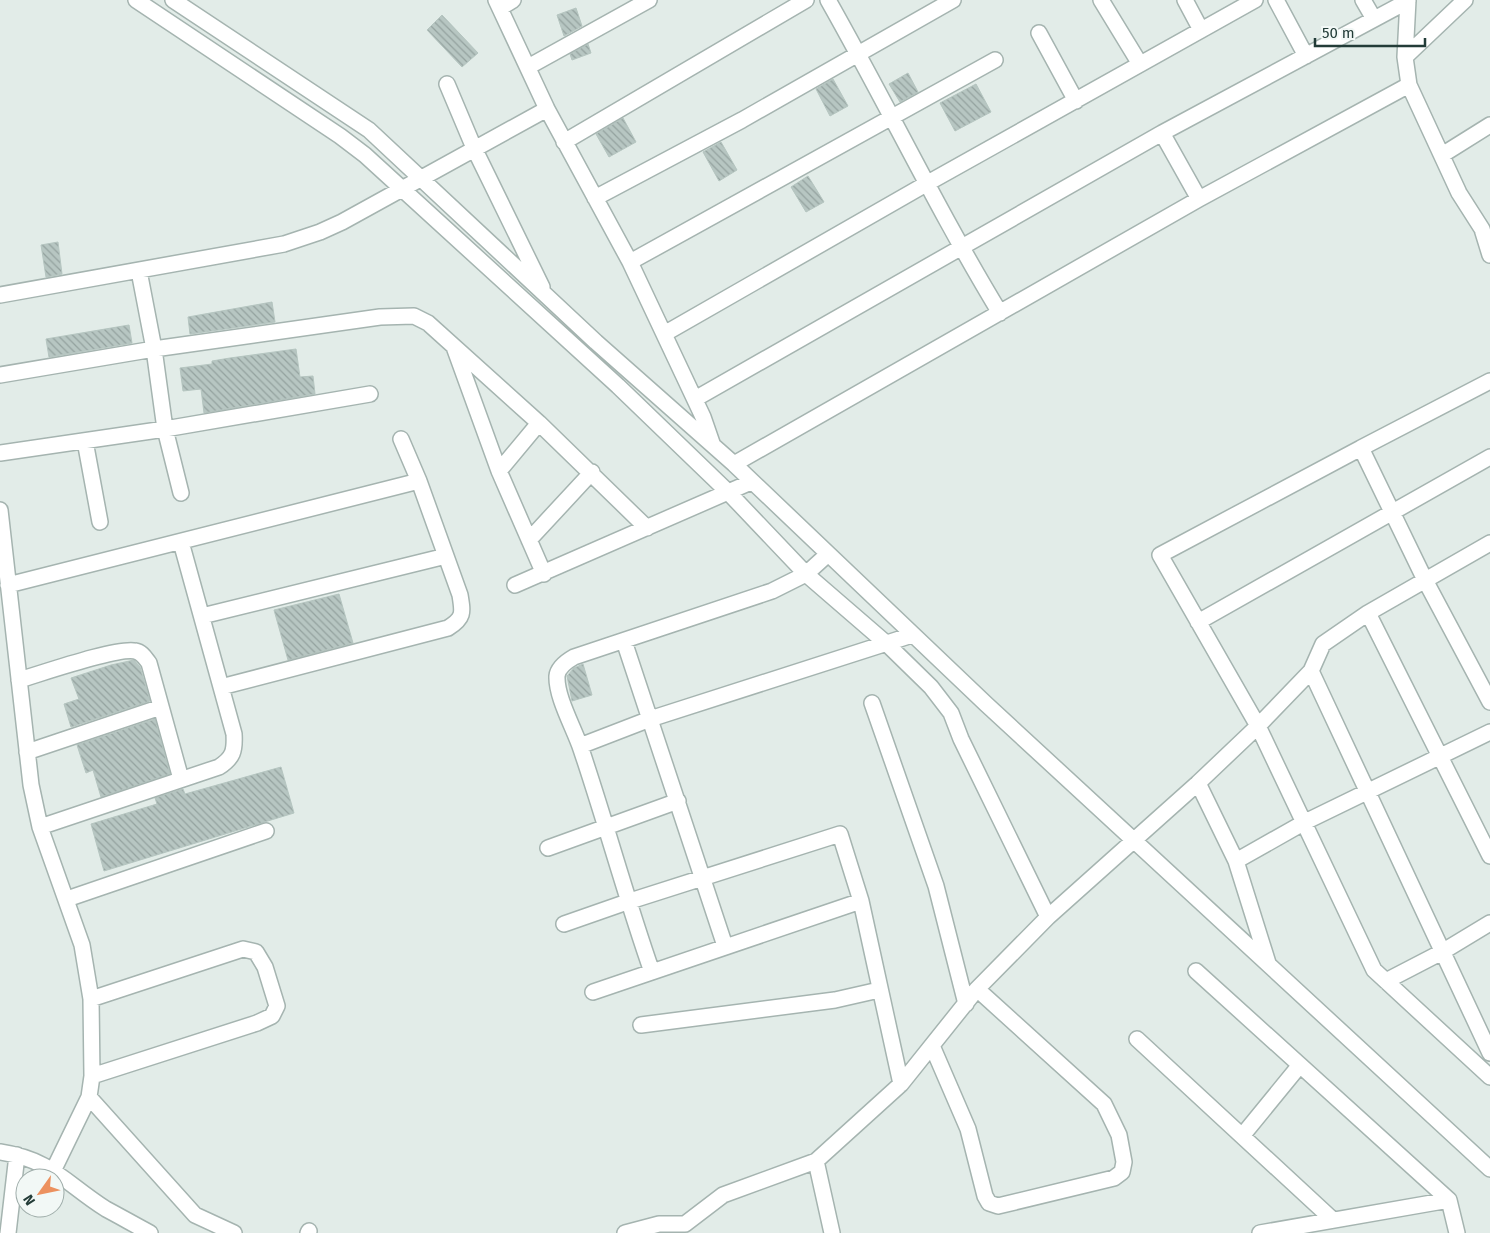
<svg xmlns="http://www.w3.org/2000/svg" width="1490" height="1233" viewBox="0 0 1490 1233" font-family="'Fira Sans',sans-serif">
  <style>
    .building { fill: url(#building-back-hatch); stroke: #b5c5c0 }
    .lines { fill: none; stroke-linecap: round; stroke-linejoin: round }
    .minor-casing { stroke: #a5b4b0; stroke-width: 18 }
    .minor { stroke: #fff; stroke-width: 15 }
  </style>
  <defs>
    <pattern id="building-back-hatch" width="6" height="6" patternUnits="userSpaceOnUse" patternTransform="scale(1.25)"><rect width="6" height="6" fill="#b7c6c2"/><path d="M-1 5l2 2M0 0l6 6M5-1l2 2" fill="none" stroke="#94a29f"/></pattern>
  </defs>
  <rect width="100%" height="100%" fill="#e2ece8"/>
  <path class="building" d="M 576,8 L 582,26 L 564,36 L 557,15 Z
    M 442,15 L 478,53 L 462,67 L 427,30 Z
    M 588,44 L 591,53 L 572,60 L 570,54 Z
    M 908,73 L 918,92 L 900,102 L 889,84 Z
    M 833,79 L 848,106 L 830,116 L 816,89 Z
    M 976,84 L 991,112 L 955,131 L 940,103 Z
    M 623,118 L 636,142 L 609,157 L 596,134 Z
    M 721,142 L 737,170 L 719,181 L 703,152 Z
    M 808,176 L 824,202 L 806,212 L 791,187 Z
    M 58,242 L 62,274 L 46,277 L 41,245 Z
    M 272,302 L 275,322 L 190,334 L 188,317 Z
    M 129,325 L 132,343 L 49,357 L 46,339 Z
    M 296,349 L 300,377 L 313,376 L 315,394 L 204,413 L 201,389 L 183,391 L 180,368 L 212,364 L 212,361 L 230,358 Z
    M 339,594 L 353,643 L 288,660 L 274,610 Z
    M 134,660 L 140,667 L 150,701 L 71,727 L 64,704 L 79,699 L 71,678 L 111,665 Z
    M 583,664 L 592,695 L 572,701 L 567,676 L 574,668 Z
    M 155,719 L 170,774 L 101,797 L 93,770 L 86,773 L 77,745 Z
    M 281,767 L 294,813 L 104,871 L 91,824 L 157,804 L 155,798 L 183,789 L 185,794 Z"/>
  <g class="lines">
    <defs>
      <path id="minor" d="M 136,0 L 340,136 L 365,155 L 618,386 L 728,492 L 806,574 L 887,644 L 931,687 L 951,713 L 961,739 L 1048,917
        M 173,0 L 369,130 L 596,342 L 734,464 L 986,704 L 1490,1169
        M 496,0 L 547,109 L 630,262 L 703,417 L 712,443
        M 828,0 C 887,104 938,211 1000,313
        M 1101,0 L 1140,64
        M 1185,0 L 1201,30
        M 1276,0 L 1306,56
        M 1363,0 L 1374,19
        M 1408,0 L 1405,57 L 1409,85 L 1459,193 L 1482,229 L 1490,255
        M 500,8 L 513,0
        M 1039,33 L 1076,101
        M 1405,57 L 1465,0
        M 528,67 L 649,0
        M 447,84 L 474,148 L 542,287
        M 1162,133 L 1199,199
        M 564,142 L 806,0
        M 1442,155 L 1490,125
        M 595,198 L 742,120 L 953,0
        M 630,262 L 995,60
        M 139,271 L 154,349 L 165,429 L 181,493
        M 0,295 L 284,244 L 320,232 L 342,222 L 547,109
        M 664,334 L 926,184 L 1255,0
        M 454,347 L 499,471 L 544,574
        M 0,375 L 154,349 L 380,317 L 414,316 L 428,323 L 539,423 L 647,528
        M 695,399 L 1162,133 L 1408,1
        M 85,441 L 100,522
        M 1361,448 L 1490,381
        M 0,453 L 165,429 L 370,394
        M 734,464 L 1199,199 L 1409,85
        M 499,471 L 539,423
        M 0,510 L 31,785 L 40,827 L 82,945 L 91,999 L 92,1076 L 89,1097 L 54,1169
        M 529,540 L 592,472
        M 8,585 L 419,481
        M 515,585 L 751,482
        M 1368,613 L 1490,543
        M 202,616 L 446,556
        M 1198,622 L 1490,457
        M 624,641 L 725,946
        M 1311,671 L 1323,644 L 1368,613 L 1490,856
        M 19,680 C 40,674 117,647 135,651 C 142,652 145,658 149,663 L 181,779
        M 221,687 L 448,628 C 464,618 463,613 460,595 L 419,481 L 401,439
        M 1490,702 L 1425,580 L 1361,448 L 1160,555 L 1258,726 L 1311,671 L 1490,1053
        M 872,703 L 936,886 L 966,1004
        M 580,746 L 650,719 L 912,635
        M 27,752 L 161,707
        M 1198,783 L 1236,861 L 1268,963
        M 40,827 L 219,767 C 233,758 235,751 234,734 L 181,542
        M 548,848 L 678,801
        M 1236,861 L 1305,822 L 1490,732
        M 67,899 L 266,831
        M 564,924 L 627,902 L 840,834 L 861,901 L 901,1084 L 977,989 L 1048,917 L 1198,783 L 1258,726 L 1374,970 L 1490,1077
        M 1196,971 L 1449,1200 L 1457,1233
        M 652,972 C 626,898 606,823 581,749 C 574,728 556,697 557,676 C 558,667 567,661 574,657 L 772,591 L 806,574 L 828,554
        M 1386,981 L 1442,952 L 1490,923
        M 593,992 L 861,901
        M 91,999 L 243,949 L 256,952 L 265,967 L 277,1006 L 272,1016 L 257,1023 L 92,1076
        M 641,1025 L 835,1000 L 879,990
        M 1137,1039 L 1333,1220
        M 933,1048 L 968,1129 L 985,1196 L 989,1203 L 998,1206 L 1114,1178 L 1122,1172 L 1124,1162 L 1119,1135 L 1104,1104 L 977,989
        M 89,1097 L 195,1215 L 234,1233
        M 1242,1136 L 1300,1065
        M 0,1152 C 52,1160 65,1183 106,1209 C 121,1217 135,1225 150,1233
        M 8,1233 L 17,1155
        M 308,1233 L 309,1231
        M 625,1233 L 659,1224 L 685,1224 L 723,1195 L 816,1161
        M 832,1233 L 816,1161 L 901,1084
        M 1260,1233 L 1449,1200"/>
    </defs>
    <use href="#minor" class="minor-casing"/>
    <use href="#minor" class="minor"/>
  </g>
  <g transform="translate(40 1193) rotate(237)"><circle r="24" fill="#f2f8f6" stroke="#9fadaa"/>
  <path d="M0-4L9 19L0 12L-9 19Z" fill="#ec915f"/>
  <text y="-8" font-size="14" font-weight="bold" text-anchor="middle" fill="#233c38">N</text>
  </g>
  <path d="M1315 38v8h110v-8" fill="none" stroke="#233c38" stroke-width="2.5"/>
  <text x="1322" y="38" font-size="15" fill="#233c38" stroke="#f2f8f6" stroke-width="4" paint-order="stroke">50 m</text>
</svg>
